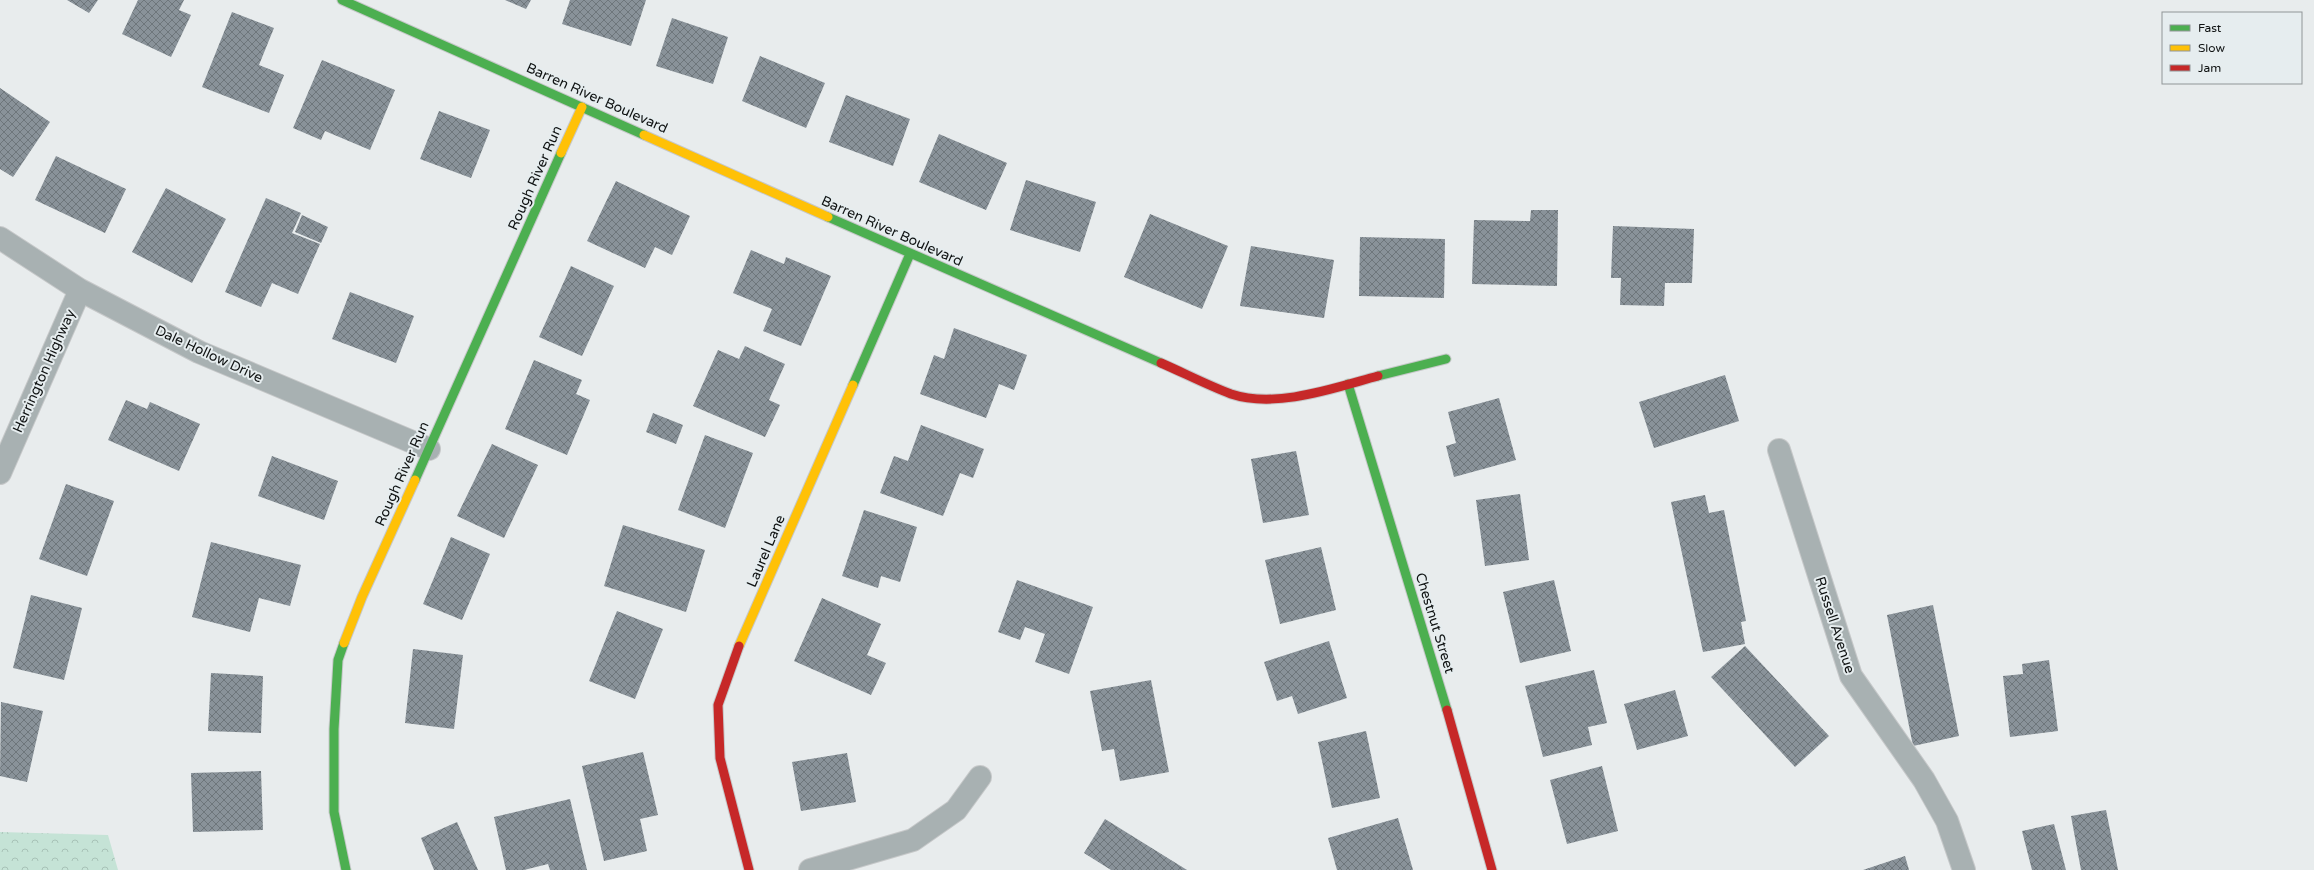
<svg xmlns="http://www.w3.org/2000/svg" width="2314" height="870" viewBox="0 0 2314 870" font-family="'Varela Round',sans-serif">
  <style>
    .forest { fill: url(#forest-crowns) }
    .building { fill: url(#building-cross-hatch) }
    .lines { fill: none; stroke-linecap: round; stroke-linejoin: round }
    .street-casing { stroke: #c6c8c9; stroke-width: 24 }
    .fast-casing { stroke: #c6c8c9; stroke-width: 11 }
    .slow-casing { stroke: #c6c8c9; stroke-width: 11 }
    .jam-casing { stroke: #c6c8c9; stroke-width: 11 }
    .street { stroke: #a8b1b2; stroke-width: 22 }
    .fast { stroke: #4caf50; stroke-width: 9 }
    .slow { stroke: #ffc107; stroke-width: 9 }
    .jam { stroke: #c62828; stroke-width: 9 }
    .labels { text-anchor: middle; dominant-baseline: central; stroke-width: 4; stroke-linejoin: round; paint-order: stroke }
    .street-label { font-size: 14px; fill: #0f1212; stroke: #e6edef }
  </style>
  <defs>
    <pattern id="forest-crowns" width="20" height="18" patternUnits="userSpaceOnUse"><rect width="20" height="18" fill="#c5e3d6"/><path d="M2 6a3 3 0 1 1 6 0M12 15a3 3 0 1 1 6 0" fill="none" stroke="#a8c2b7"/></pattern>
    <pattern id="building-cross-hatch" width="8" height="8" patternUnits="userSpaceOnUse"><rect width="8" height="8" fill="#899299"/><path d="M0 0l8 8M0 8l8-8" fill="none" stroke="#6e767b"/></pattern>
  </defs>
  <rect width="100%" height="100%" fill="#e8eced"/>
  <path class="forest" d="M 0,832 L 108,835 L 118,870 L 0,870 Z"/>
  <path class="building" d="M 67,0 L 98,0 L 89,13 Z
    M 138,0 L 184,0 L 179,10 L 191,15 L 171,57 L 122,34 Z
    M 505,0 L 531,0 L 526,9 Z
    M 570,0 L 646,0 L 631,46 L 562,24 Z
    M 232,12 L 274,28 L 259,65 L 284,75 L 269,113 L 202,87 Z
    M 672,18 L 728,37 L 713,84 L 656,66 Z
    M 760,56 L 825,83 L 806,128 L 742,101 Z
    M 322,60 L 395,90 L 370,150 L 325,131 L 321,140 L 293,128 Z
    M 0,88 L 50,122 L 13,177 L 0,169 Z
    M 846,95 L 910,119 L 893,166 L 829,142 Z
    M 439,111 L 490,130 L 471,178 L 420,159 Z
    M 939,134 L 1007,163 L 986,210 L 919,182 Z
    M 56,156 L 126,189 L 105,233 L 35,200 Z
    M 1026,180 L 1096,202 L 1080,252 L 1010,230 Z
    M 616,181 L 690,216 L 672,255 L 655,247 L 645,268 L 587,241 Z
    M 166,188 L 226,219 L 192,283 L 132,252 Z
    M 266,198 L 301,213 L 292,233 L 320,244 L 298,294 L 272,283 L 261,307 L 225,292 Z
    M 1531,210 L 1558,210 L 1557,286 L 1472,284 L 1474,220 L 1530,221 Z
    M 1150,214 L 1228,246 L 1202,309 L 1124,277 Z
    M 302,215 L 328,227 L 321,243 L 295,232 Z
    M 1613,226 L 1694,229 L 1692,283 L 1665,283 L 1664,306 L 1620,305 L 1621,278 L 1611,278 Z
    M 1360,237 L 1445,239 L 1444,298 L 1359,296 Z
    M 1251,246 L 1334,260 L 1324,318 L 1240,306 Z
    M 751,250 L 784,264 L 786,257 L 831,276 L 801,346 L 763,331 L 772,309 L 733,293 Z
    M 571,266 L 614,286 L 582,356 L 539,337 Z
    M 350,292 L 414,316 L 396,363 L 332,339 Z
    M 954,328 L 1027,355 L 1014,390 L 999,384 L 986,418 L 920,394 L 934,355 L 944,359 Z
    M 745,346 L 785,364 L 769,400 L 780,405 L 765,437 L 693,406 L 718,350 L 739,359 Z
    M 534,360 L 582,380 L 576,394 L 590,400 L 567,455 L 505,429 Z
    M 1725,375 L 1739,421 L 1654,448 L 1639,402 Z
    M 1499,398 L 1516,460 L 1454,477 L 1446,446 L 1456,443 L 1448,412 Z
    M 126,400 L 147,409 L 150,402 L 200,424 L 179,471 L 108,440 Z
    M 653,413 L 683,425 L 676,444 L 646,432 Z
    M 921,425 L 984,449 L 973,478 L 960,473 L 943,516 L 880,493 L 894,456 L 908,461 Z
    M 705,435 L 753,453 L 725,528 L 678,510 Z
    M 492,444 L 538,465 L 504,538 L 457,516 Z
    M 1296,451 L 1309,515 L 1263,523 L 1251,459 Z
    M 272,456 L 338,481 L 324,520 L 258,496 Z
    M 66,484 L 114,501 L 87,576 L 39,559 Z
    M 1520,494 L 1529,560 L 1485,566 L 1476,500 Z
    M 1705,495 L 1709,513 L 1724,510 L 1746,621 L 1741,622 L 1745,644 L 1703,652 L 1671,502 Z
    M 864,510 L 917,527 L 900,582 L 881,576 L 878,588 L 842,576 Z
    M 623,525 L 705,550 L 686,612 L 604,586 Z
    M 451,537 L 490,554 L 462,620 L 423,604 Z
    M 211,542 L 301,565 L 290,606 L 259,598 L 250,632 L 192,617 Z
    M 1321,547 L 1336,610 L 1280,624 L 1265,560 Z
    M 1017,580 L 1093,607 L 1069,674 L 1035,662 L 1045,634 L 1025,627 L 1020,640 L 998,632 Z
    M 1554,580 L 1571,651 L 1520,663 L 1503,592 Z
    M 31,595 L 82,608 L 64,680 L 13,668 Z
    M 822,598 L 881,624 L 867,655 L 886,663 L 871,695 L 794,661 Z
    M 1933,605 L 1959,736 L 1913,746 L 1887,615 Z
    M 617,611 L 663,629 L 635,699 L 589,681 Z
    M 1329,641 L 1347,698 L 1298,714 L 1292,696 L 1277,701 L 1264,662 Z
    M 1745,646 L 1829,736 L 1795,767 L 1711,677 Z
    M 413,649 L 463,655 L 454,729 L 405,723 Z
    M 2049,660 L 2058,731 L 2010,737 L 2003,676 L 2023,674 L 2022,664 Z
    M 1594,670 L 1607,723 L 1588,727 L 1592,745 L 1543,757 L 1525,686 Z
    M 211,673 L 263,676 L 261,733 L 208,731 Z
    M 1151,680 L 1169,772 L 1120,781 L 1114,749 L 1102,751 L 1090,691 Z
    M 1675,690 L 1688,736 L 1637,750 L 1624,704 Z
    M 1,702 L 43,711 L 27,782 L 0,776 Z
    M 1366,731 L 1380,798 L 1332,808 L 1318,742 Z
    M 643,752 L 658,815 L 640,819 L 647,851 L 604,861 L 582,766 Z
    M 847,753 L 856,802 L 801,811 L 792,762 Z
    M 1602,766 L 1618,831 L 1567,844 L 1550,780 Z
    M 261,771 L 263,830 L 193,832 L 191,773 Z
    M 570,799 L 587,870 L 550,870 L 548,864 L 524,870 L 506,870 L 494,817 Z
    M 2106,810 L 2118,870 L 2081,870 L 2071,816 Z
    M 1398,818 L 1413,870 L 1337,870 L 1328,838 Z
    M 1105,819 L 1187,870 L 1111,870 L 1084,853 Z
    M 457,822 L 478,870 L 434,870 L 421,838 Z
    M 2054,824 L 2066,870 L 2032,870 L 2022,831 Z
    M 1905,856 L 1909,870 L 1863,870 Z"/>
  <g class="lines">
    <defs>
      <path id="street" d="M 0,238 L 80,290 L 199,352 L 429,449
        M 1779,450 L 1851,676 L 1924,780 L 1947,821 L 1964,870
        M 0,473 L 80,290
        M 810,870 L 913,840 L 956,810 L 980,777"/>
      <path id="fast" d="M 342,0 L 644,135
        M 828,217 L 1161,363
        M 1378,376 L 1446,359
        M 1348,384 L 1447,710
        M 853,385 L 910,254
        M 415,480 L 561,153
        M 344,643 L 338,660 L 334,729 L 334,812 L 346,870"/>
      <path id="slow" d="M 644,135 L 828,217
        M 561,153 L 582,107
        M 344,643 L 362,597 L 415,480
        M 739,646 L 853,385"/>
      <path id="jam" d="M 1161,363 C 1184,373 1207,385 1231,394 C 1276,409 1334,388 1378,376
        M 739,646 L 718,705 L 720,758 L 749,870
        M 1447,710 L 1492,870"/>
    </defs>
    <use href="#street" class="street-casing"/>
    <use href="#fast" class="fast-casing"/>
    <use href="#slow" class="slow-casing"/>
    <use href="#jam" class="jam-casing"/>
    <use href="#street" class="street"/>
    <use href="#fast" class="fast"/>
    <use href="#slow" class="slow"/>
    <use href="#jam" class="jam"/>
  </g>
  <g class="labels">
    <g class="street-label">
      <text transform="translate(597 98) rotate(24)">Barren River Boulevard</text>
      <text transform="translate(535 178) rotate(-66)">Rough River Run</text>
      <text transform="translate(892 231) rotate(24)">Barren River Boulevard</text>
      <text transform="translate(209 354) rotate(25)">Dale Hollow Drive</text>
      <text transform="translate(44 371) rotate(-66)">Herrington Highway</text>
      <text transform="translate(402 474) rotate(-66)">Rough River Run</text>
      <text transform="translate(766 551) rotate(-67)">Laurel Lane</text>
      <text transform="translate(1435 623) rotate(73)">Chestnut Street</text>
      <text transform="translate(1835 625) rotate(72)">Russell Avenue</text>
    </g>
  </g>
  <rect x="2162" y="12" width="140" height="72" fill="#e6edef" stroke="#909597"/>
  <rect x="2170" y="25" width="20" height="6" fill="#4caf50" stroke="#909597"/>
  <text x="2198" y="32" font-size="12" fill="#0f1212">Fast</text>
  <rect x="2170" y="45" width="20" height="6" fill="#ffc107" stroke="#909597"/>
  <text x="2198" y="52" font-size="12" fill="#0f1212">Slow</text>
  <rect x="2170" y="65" width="20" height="6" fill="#c62828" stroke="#909597"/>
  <text x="2198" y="72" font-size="12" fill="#0f1212">Jam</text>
</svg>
